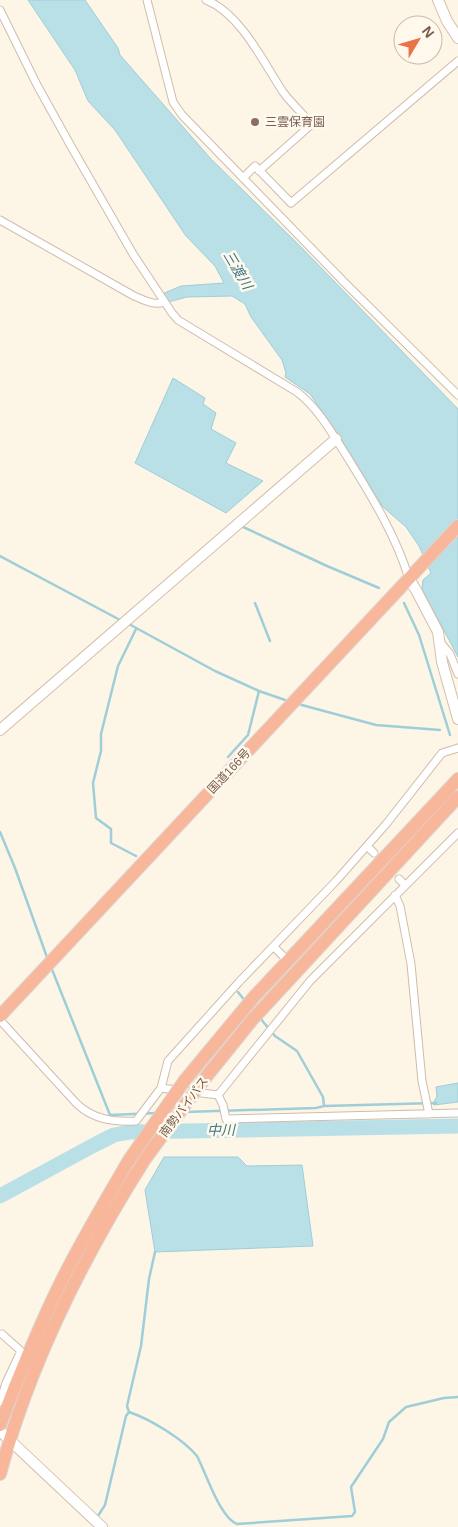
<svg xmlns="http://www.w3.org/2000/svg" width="458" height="1527" viewBox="0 0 458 1527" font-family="Helvetica,'Noto Sans JP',sans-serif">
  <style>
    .water { fill: #b9dfe7; stroke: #9fced9 }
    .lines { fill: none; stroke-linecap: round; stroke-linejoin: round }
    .stream { stroke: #9fced9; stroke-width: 2.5 }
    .river { stroke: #b9dfe7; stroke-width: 15 }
    .street-casing { stroke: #cfbdac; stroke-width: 9 }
    .secondary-casing { stroke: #d4bfac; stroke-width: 12 }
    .highway-casing { stroke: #dcd5d0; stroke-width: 14 }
    .street { stroke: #fff; stroke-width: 7 }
    .secondary { stroke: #fff; stroke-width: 10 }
    .highway { stroke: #f8b79b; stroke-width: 12 }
    .highway-bridge-casing { stroke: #dcd5d0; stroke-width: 14; stroke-linecap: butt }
    .highway-bridge { stroke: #f8b79b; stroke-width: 12 }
    .education-dot { fill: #8d6e63; stroke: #fff9ed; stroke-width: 2 }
    .labels { text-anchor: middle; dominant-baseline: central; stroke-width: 5; stroke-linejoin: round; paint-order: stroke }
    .education-label { font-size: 12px; fill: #785e54; stroke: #fff9ed; text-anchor: start }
    .street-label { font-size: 12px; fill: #775c4a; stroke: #fff9ed }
    .water-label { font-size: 14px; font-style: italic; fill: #3f7684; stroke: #fff9ed }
  </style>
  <rect width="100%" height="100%" fill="#fdf5e6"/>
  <path class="water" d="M 28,0 L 85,0 L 118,48 L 120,55 L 211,159 L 300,246 L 458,409 L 458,657 L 422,589 L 423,580 L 431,573 L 419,546 L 406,527 L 383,507 L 341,439 L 310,394 L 285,377 L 286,373 L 282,360 L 251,317 L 245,304 L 232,296 L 187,297 L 168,302 L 162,294 L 181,286 L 224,283 L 215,266 L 186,236 L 115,130 L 88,101 L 75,70 Z
    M 173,378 L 205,398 L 203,404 L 216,413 L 211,429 L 236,443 L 226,463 L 263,481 L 226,513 L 135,463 Z
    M 458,1083 L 458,1102 L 434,1105 L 433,1104 L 437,1096 L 436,1087 Z
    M 164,1157 L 238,1157 L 247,1166 L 302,1165 L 313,1246 L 155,1252 L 145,1190 Z"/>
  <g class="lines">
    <path class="stream" d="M 241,526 L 327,566 L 379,588
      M 0,556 L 122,621
      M 255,603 L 270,641
      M 404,603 L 419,635 L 450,735
      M 127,623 L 215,671 L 259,691 L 288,701
      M 298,704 L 376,725 L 440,730
      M 228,757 L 248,735 L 259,691
      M 0,832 L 15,868 L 48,960
      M 136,856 L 111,843 L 111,829 L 96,818 L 93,783 L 101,751 L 101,734 L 118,666 L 136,629
      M 51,967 L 110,1115 L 157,1113
      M 238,992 L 245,1001
      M 260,1018 L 275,1036 L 297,1051 L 323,1097 L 324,1106 L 436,1103
      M 185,1112 L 316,1108 L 324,1106
      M 129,1412 C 150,1419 183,1439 197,1456 C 206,1473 220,1518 237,1524 L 352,1516 L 355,1512 L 351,1487 L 383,1439 L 389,1422 L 406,1407 L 444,1398 L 458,1397
      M 96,1519 L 105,1505 L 126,1416 L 129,1412 L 127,1406 L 141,1346 L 149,1279 L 155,1252"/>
    <path class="river" d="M 0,1196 L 94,1145 L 114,1135 L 130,1132 L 458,1126"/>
    <defs>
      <path id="street" d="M 147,0 L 173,102 L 182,115 L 346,284 L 458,395
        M 206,0 C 241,14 263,62 283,92 C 291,103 302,113 312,124 L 259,171
        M 0,10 L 37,85 L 72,148 L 133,254 L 172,313 L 178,320 L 297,392 C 318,408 332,433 346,455 C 370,494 396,535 409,579
        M 243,178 L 255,166 L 291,203 L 458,61
        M 0,220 L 134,296 C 144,300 154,306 164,302
        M 440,642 L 450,654 L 458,674
        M 367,846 L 374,853
        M 399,879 L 405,885
        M 395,895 L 400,906 L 411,964 L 422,1081 L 429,1114
        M 274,947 L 288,961
        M 0,1020 L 77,1104 C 94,1120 114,1122 136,1121 L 161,1088 L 218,1095 L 223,1105 L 226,1119 L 458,1113
        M 161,1088 L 168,1061 L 239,982 L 336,881 L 387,823 L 442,753 L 458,748
        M 218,1095 L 310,981 L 458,833
        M 0,1402 L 6,1383 L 21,1351 L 2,1334"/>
      <path id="secondary" d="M 438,0 L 447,21 L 458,38
        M 409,579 L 416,590 L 438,632 L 442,662 L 458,719
        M 0,730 L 336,439
        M 0,1431 L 102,1527"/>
      <path id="highway" d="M 0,1016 L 458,526
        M 185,1080 L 253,998 L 458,779
        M 202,1082 L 252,1020 L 458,797
        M 0,1425 C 20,1373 41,1320 67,1270 C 86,1233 108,1196 129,1160
        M 0,1474 C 30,1362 83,1257 145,1159"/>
    </defs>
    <use href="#street" class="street-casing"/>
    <use href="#secondary" class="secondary-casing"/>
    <use href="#highway" class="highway-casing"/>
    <use href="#street" class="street"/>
    <use href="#secondary" class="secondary"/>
    <use href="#highway" class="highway"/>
    <defs>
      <path id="highway-bridge" d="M 145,1159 L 202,1082
        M 129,1160 L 185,1080"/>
    </defs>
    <use href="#highway-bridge" class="highway-bridge-casing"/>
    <use href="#highway-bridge" class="highway-bridge"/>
  </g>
  <circle class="education-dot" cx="255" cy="122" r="5"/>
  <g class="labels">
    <g class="education-label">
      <text x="265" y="122">三雲保育園</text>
    </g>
    <g class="street-label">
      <text transform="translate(229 771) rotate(-47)">国道166号</text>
      <text transform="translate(184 1107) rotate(-53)">南勢バイパス</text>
    </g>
    <g class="water-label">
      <text transform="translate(238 270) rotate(59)">三渡川</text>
      <text transform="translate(221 1130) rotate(-1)">中川</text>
    </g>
  </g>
  <g transform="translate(418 40) rotate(52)"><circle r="24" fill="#fff9ed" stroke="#c9baac"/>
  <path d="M0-4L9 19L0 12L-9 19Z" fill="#ea7348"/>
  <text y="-8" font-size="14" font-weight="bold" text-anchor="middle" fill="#775c4a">N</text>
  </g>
</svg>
